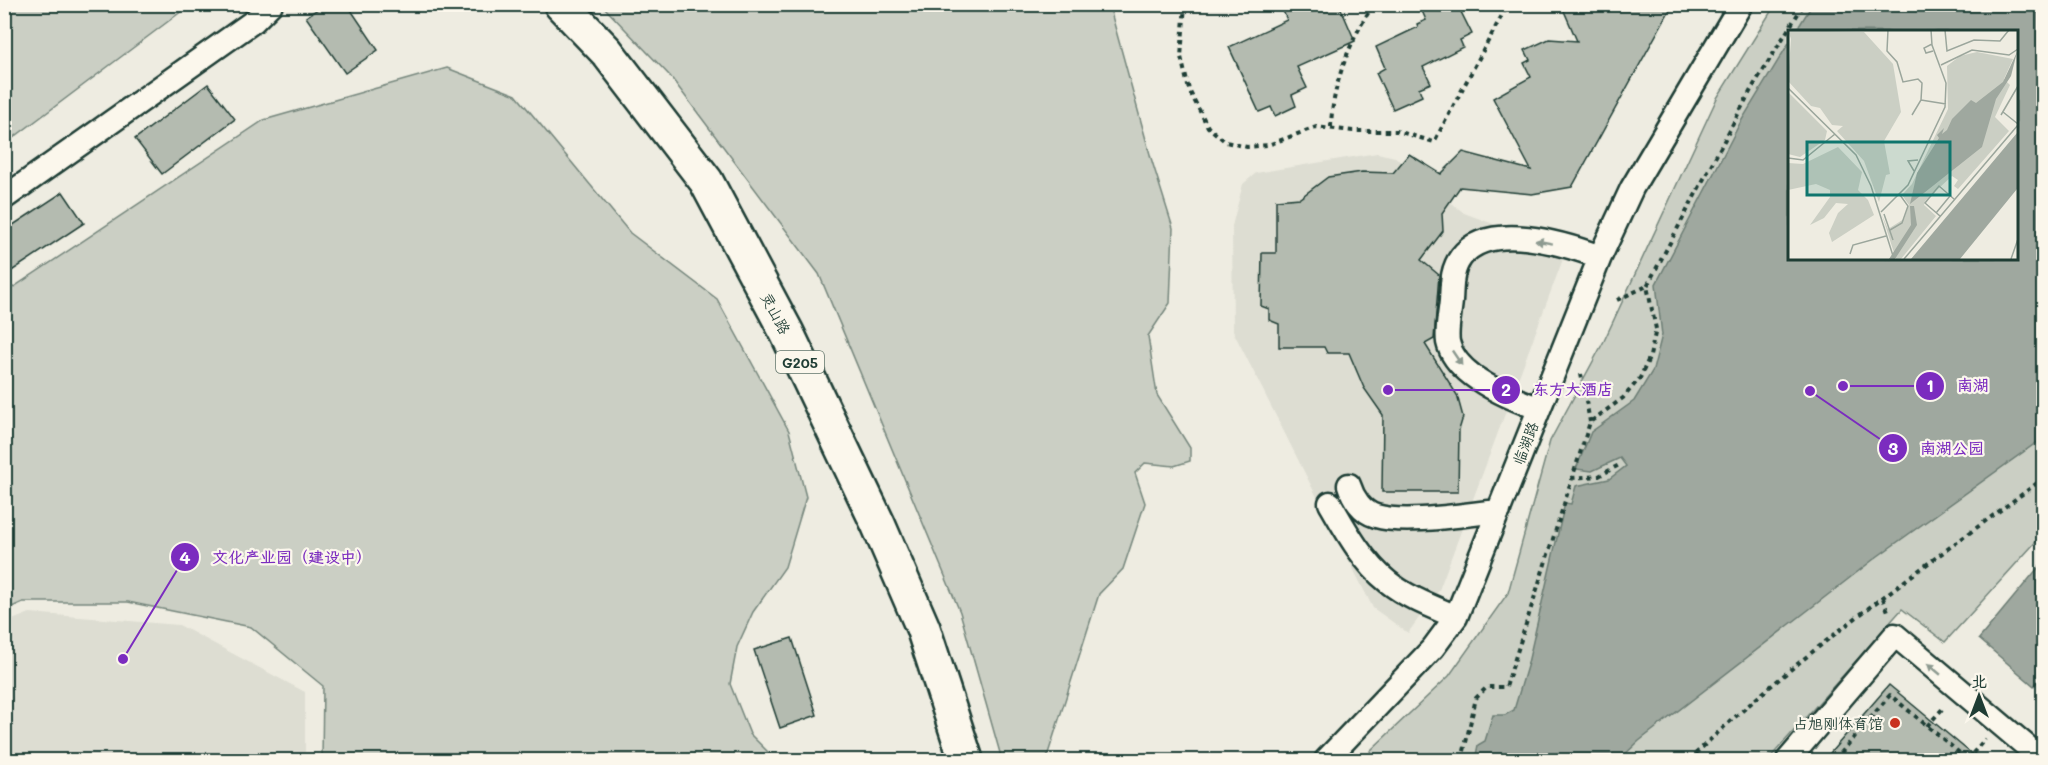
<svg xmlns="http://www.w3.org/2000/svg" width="2048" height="765" viewBox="0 0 2048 765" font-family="Mali,'LXGW WenKai TC',sans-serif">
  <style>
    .built { fill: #ddddd2 }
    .green { fill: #cbcfc4; stroke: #75867c; stroke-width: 1.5; fill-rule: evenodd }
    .water { fill: #9fa89f; stroke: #6c7d74; stroke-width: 1.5 }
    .building { fill: #b4bbb0; stroke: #1f3d34; stroke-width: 1.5 }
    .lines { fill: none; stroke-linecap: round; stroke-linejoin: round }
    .minor-casing { stroke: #1f3d34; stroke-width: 27 }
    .highway-casing { stroke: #1f3d34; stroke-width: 38 }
    .path { stroke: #1f3d34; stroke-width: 4; stroke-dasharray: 4.5 4.5; stroke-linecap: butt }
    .minor { stroke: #fbf7ec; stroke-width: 22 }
    .highway { stroke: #fbf7ec; stroke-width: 33 }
    .oneway { fill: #8d9a90 }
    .poi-dot { fill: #c8321e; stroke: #fbf7ec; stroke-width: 2 }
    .labels { text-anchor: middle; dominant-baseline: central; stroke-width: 4.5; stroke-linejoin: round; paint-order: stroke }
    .shield { fill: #fbf7ec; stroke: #61756b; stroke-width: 1.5 }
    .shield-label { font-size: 14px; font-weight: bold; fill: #1f3d34 }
    .street-label { font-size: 15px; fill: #1f3d34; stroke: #fbf7ec }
    .poi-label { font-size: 15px; fill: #1f3d34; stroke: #fbf7ec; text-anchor: end }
    .inset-road { fill: none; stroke: #9ba69c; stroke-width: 1.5 }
    .view { fill: #0f766e; fill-opacity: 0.15; stroke: #0f766e; stroke-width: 3 }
    .inset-edge { fill: none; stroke: #1f3d34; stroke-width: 3 }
    .leader { fill: none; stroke: #7b2cbf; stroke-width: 2 }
    .callout-dot { fill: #7b2cbf; stroke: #fbf7ec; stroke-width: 2 }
    .mark-label { font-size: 18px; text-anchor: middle; font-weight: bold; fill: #fff }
    .callout-label { font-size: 16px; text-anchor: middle; font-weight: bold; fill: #7b2cbf; stroke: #fbf7ec; stroke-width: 4.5; stroke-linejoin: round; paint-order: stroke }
  </style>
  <rect width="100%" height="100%" fill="#eeece1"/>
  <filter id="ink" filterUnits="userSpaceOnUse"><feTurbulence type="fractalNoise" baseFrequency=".0167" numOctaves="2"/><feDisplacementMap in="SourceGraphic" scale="12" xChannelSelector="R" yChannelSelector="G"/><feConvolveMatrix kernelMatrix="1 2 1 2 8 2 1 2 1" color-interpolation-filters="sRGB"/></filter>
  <g filter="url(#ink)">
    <path class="built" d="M 1377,153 L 1395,157 L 1464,213 L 1566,251 L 1439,590 L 1408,633 L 1373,608 L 1233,331 L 1232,226 L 1243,184 L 1256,173 Z
      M 30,613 L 179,625 L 305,692 L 305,760 L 5,760 L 5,623 Z"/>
    <path class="green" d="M 5,4 L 190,4 L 190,5 L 5,144 Z
      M 602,5 L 1109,5 L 1151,158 L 1173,228 L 1170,303 L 1148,336 L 1157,395 L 1190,448 L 1190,461 L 1174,466 L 1145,463 L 1135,473 L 1145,503 L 1123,569 L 1099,594 L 1046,760 L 1002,760 L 960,612 L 819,274 L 670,76 Z
      M 1775,5 L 2043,5 L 2043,534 L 1945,642 L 1902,609 L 1768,760 L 1375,760 L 1370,751 L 1449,676 L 1508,593 L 1550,441 L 1604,341 L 1717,98 ZM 1790,32 L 2016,32 L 2016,258 L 1790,258 Z
      M 447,68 L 516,95 L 630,233 L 717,299 L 789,431 L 806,497 L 785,567 L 753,612 L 737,647 L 730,684 L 750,734 L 772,756 L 788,760 L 322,760 L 323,686 L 251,627 L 128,602 L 23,602 L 5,610 L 5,293 L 264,120 Z"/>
    <path class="water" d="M 1812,5 L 2043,5 L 2043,438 L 1878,556 L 1639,741 L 1619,760 L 1475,760 L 1478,745 L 1485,741 L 1493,715 L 1505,715 L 1514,710 L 1528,663 L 1565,503 L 1571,504 L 1576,486 L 1609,479 L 1626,466 L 1620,458 L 1592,471 L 1576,469 L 1591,432 L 1634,401 L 1653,370 L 1662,335 L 1656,284 L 1740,123 L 1790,41 L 1790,258 L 2016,258 L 2016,32 L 1796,31 Z
      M 2043,562 L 2043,675 L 2034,686 L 1979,639 Z"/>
    <path class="building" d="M 325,4 L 347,4 L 378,50 L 345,73 L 306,17 Z
      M 1280,4 L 1339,4 L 1355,41 L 1297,67 L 1307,88 L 1292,95 L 1296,106 L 1275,116 L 1271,107 L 1259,112 L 1229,47 L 1287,20 Z
      M 1419,4 L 1457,4 L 1472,34 L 1460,40 L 1463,47 L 1423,67 L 1431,83 L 1419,88 L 1422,96 L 1393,109 L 1376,73 L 1385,68 L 1376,47 L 1418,27 L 1417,24 L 1426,20 Z
      M 1561,4 L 1673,4 L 1572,187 L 1532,194 L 1460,187 L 1442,213 L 1443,231 L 1421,260 L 1439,275 L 1434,339 L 1425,344 L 1457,395 L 1463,417 L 1459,430 L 1458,492 L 1382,492 L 1383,415 L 1364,388 L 1349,353 L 1327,353 L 1324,347 L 1279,347 L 1279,324 L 1269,320 L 1269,309 L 1261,306 L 1262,253 L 1276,253 L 1276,200 L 1300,198 L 1328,177 L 1362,172 L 1393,173 L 1409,154 L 1441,174 L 1463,152 L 1531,170 L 1493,98 L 1531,77 L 1524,63 L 1530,60 L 1525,50 L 1549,39 L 1577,41 Z
      M 208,84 L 235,119 L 162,174 L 135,139 Z
      M 63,192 L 84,223 L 4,276 L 4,231 Z
      M 792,638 L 817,715 L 780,728 L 754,650 Z
      M 1889,685 L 1979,760 L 1824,760 Z"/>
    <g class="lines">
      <defs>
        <path id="minor" d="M 4,198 L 254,21 L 271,4
          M 1538,408 C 1510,398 1455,376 1448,342 C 1446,330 1450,313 1451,301 C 1452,286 1451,270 1461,257 C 1489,220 1565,244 1600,257
          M 1349,485 C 1353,498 1362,512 1376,516 C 1406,525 1467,514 1499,511
          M 1330,503 C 1346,531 1363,562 1388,582 C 1408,598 1433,607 1456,617
          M 1326,760 L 1433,648 L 1456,617 L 1600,257 L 1632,188 L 1741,4
          M 1788,760 L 1895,635 L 2043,760"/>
        <path id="highway" d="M 561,4 L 607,52 L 706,181 L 787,333 L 878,524 L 923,628 L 966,760"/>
      </defs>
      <use href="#minor" class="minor-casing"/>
      <use href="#highway" class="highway-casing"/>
      <path class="path" d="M 1185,4 L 1181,57 L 1189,90 L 1208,127 L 1226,142 L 1247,147 L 1268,145 L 1316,127 L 1353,131 L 1397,131 L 1434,142 L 1508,4
        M 1331,127 C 1332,86 1350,39 1374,4
        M 1617,300 L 1647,286
        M 1581,374 L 1590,422
        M 1571,478 L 1599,476 L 1619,465
        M 1883,598 L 1889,614
        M 1927,726 L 1945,706
        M 1462,760 L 1476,698 L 1487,687 L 1506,687 L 1590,422 L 1623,398 L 1640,378 L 1650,356 L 1656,329 L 1647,286 L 1752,88 L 1804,4
        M 1689,760 C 1797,655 1923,568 2044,478
        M 1835,760 L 1890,695 L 1968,760
        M 1967,760 L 1985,739"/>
      <use href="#minor" class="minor"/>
      <use href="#highway" class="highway"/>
    </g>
    <defs><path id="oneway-solid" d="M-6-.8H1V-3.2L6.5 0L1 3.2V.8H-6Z" transform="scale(1.5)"/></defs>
    <g class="oneway">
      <use href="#oneway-solid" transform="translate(1544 242) rotate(-170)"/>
      <use href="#oneway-solid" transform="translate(1457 358) rotate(56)"/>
      <use href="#oneway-solid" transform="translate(1934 669) rotate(-140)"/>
    </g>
  </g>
  <circle class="poi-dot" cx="1895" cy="723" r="6"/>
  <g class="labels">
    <rect class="shield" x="776" y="351" width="48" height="22" rx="4.5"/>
    <g class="shield-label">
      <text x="800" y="362">G205</text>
    </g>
    <g class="street-label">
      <text transform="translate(776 313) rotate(62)">灵山路</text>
      <text transform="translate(1525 443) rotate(-69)">临湖路</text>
    </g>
    <g class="poi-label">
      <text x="1883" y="723">占旭刚体育馆</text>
    </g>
  </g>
  <g transform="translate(1788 30)">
    <rect width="230" height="230" fill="#eeece1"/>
    <path d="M 0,0 L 76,2 L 105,34 L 113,82 L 96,111 L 102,144 L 98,145 L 91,172 L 76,131 L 49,101 L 55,96 L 44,95 L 32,78 L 23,76 L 0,51 L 3,9 ZM 189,22 L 225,29 L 216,49 L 222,55 L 207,87 L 221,101 L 170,159 L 166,156 L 170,150 L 164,146 L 137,171 L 136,175 L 148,186 L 113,229 L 108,229 L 94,185 L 100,199 L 116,189 L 121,175 L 114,165 L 124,154 L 160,79 L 159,36 L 172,26 ZM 0,62 L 39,101 L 37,110 L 12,127 L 0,124 ZM 50,117 L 74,142 L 70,160 L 80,170 L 86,185 L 44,212 L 41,203 L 50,183 L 60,174 L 48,173 L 36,188 L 22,195 L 42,167 L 42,160 L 28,154 L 0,160 L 0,133 L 15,134 Z" fill="#cbcfc4"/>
    <path d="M 229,22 L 223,46 L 208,69 L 194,117 L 122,174 L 129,143 L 151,108 L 149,105 L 156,98 L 154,104 L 159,100 L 164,89 L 183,70 L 188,73 L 215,52 ZM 229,103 L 229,159 L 172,229 L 123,229 ZM 122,176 L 126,176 L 129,195 L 107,229 L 101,229 L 123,195 Z" fill="#9fa89f"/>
    <path class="inset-road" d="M 100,0 L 99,21 L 109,32 L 115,52 L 130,49 L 134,53 L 133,70 L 124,85M 157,0 L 159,21 L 186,10 L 212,11 L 221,0M 144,14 L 136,18 L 138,23 L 145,21M 153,35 L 184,20 L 221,25 L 230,19M 0,58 L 68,125 L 83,156 L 106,229M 133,70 L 158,74M 215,82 L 230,94M 213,85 L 230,56M 0,128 L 15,130 L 47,104M 126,141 L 120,131 L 130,130M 93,182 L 120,155 L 157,77 L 158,53 L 144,15 L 143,0M 148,183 L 162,166M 96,184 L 105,210M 152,186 L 137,173 L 151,156 L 166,169M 102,200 L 114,193 L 120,176 L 112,165M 62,224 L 65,215 L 98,206M 116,229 L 230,95M 223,229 L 230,209"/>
    <path class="view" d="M 19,112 L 162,112 L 162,165 L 19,165 Z"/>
    <rect width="230" height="230" class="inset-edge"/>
  </g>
  <path class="leader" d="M1843 386L1930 386M1388 390L1506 390M1810 391L1893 448M123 659L185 557"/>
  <g class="callout-dot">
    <circle cx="1843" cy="386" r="6"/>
    <circle cx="1388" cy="390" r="6"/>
    <circle cx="1810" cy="391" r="6"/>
    <circle cx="123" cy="659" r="6"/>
    <circle cx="1930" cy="386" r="15"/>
    <circle cx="1506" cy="390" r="15"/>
    <circle cx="1893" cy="448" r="15"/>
    <circle cx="185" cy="557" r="15"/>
  </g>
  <g class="mark-label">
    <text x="1930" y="392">1</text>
    <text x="1506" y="396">2</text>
    <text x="1893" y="455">3</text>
    <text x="185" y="564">4</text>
  </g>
  <g class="callout-label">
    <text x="1973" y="391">南湖</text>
    <text x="1573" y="395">东方大酒店</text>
    <text x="1952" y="454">南湖公园</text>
    <text x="292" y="563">文化产业园（建设中）</text>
  </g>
  <rect width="2048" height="765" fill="none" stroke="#fbf7ec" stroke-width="24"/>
  <rect x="12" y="12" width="2024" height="741" fill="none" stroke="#1f3d34" stroke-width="2" filter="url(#ink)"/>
  <g transform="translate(1979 696)" stroke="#fbf7ec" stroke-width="4.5" paint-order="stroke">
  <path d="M0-4.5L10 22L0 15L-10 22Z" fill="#1f3d34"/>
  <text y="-9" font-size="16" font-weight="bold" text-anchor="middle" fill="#1f3d34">北</text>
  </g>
</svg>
